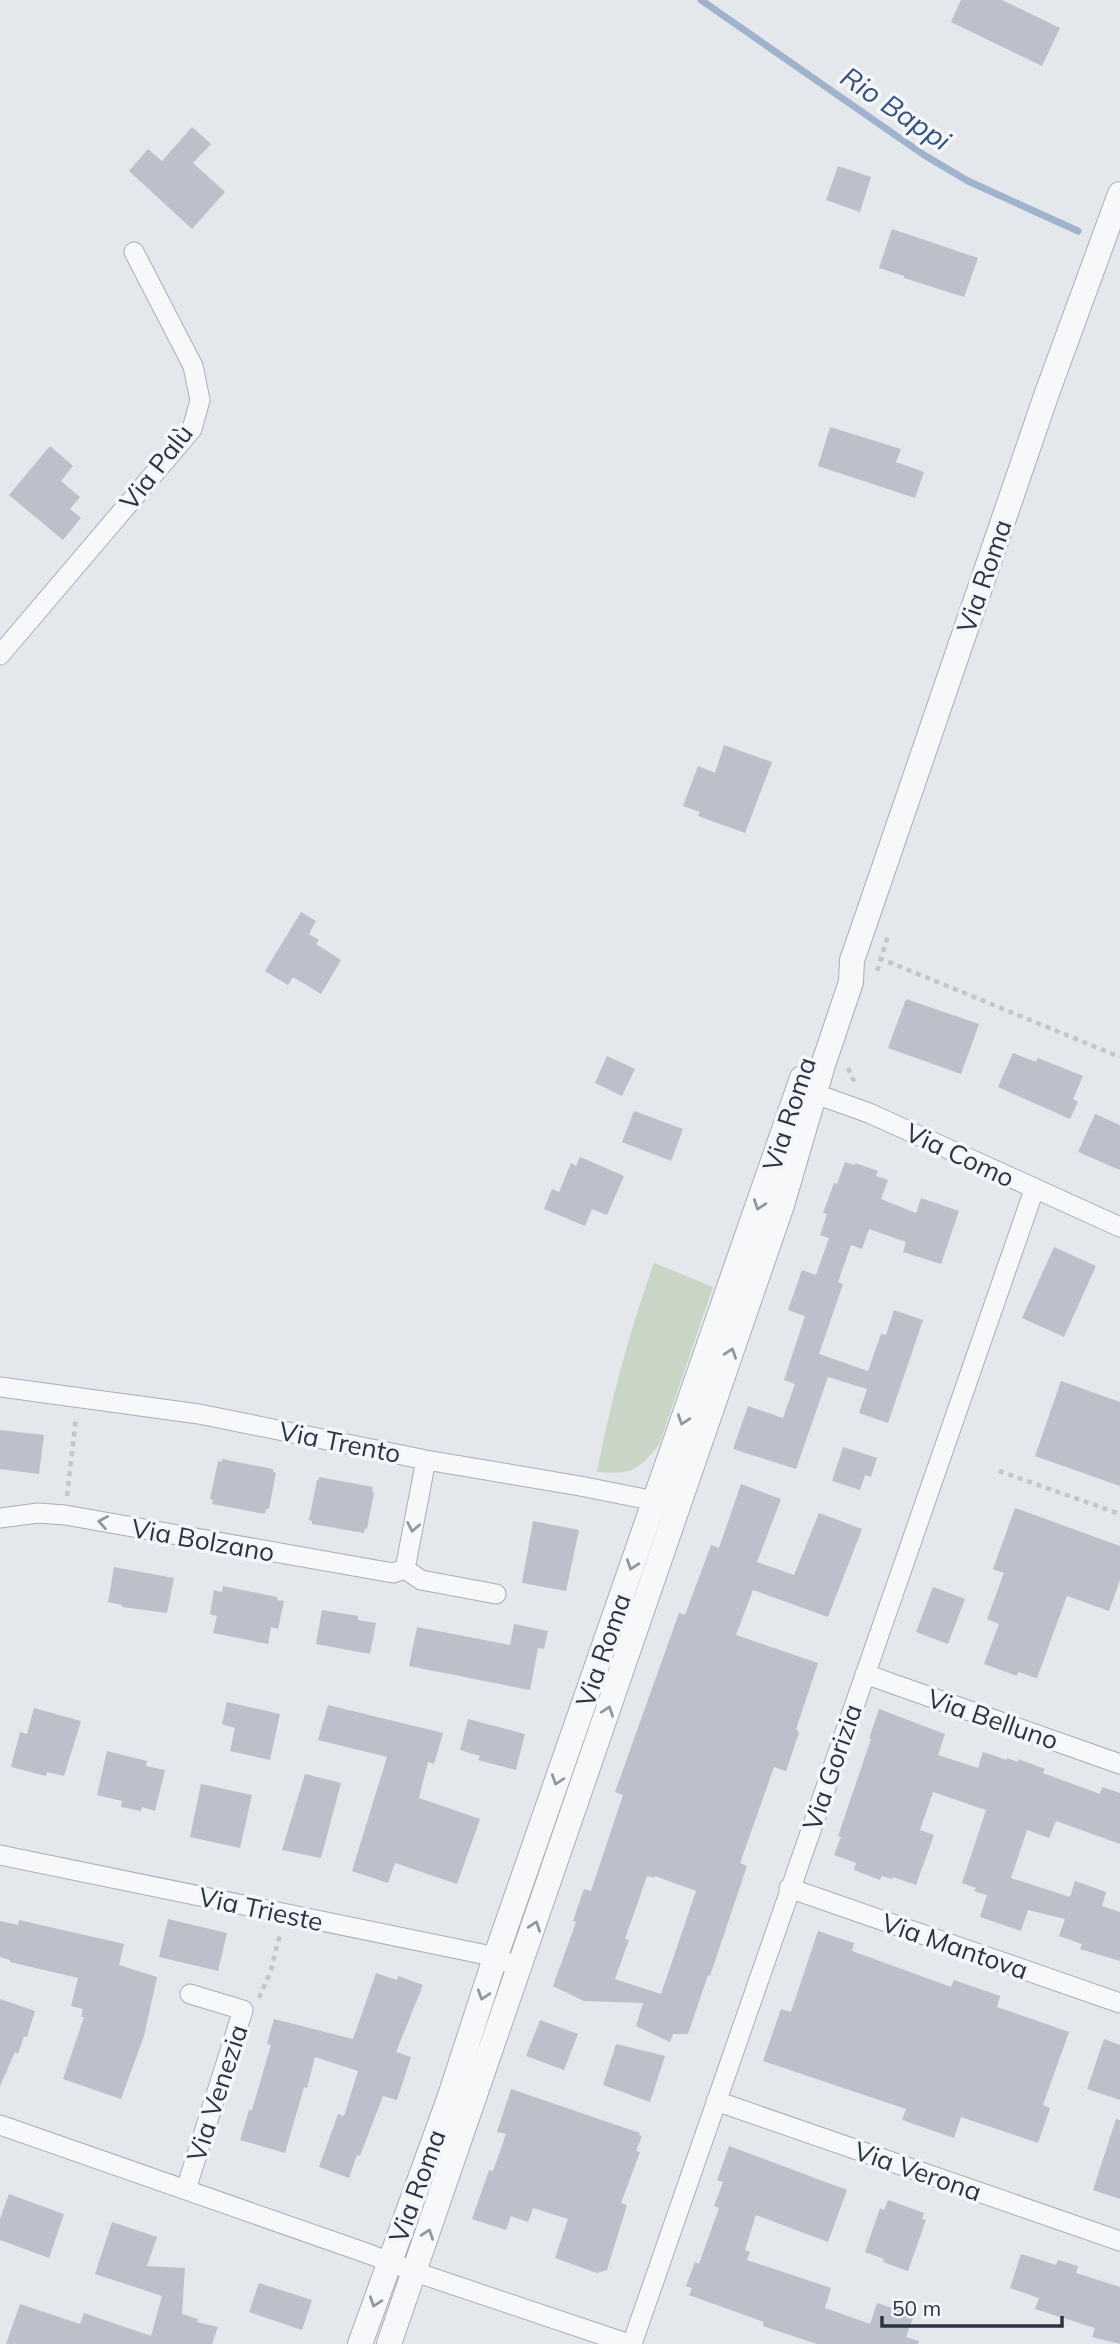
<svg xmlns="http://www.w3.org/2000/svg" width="1120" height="2344" viewBox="0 0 1120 2344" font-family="Mulish,sans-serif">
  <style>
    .green { fill: #c9d6c5 }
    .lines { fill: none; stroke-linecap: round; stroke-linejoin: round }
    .stream { stroke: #9fb4cc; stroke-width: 7 }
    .building { fill: #bbc0ca; fill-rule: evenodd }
    .minor-casing { stroke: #a9aeb7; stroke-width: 21 }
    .tertiary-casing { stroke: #a9aeb7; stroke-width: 26 }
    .path { stroke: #c2c5cb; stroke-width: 4.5; stroke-dasharray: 5 5; stroke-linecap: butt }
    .minor { stroke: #f7f8fa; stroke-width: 19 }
    .tertiary { stroke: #f7f8fa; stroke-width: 24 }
    .oneway { stroke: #9196a0 }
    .labels { text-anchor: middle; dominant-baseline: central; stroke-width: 7; stroke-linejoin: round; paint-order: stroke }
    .street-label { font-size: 26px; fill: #2b3445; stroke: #f4f6f9 }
    .water-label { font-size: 28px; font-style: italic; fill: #34527a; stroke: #f4f6f9 }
  </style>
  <rect width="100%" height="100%" fill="#e4e7ec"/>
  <path class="green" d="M 654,1263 L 713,1287 L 659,1445 C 636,1472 632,1474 597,1472 C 611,1400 629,1332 654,1263 Z"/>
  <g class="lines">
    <path class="stream" d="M 701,0 L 924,155 L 968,181 L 1078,231"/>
  </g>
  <path class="building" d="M 961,0 L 1002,0 L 1060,28 L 1042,66 L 951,22 Z
    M 192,127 L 211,144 L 193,163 L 225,192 L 192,229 L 129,171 L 148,149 L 162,161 Z
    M 838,166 L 871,177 L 860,212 L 826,200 Z
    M 892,229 L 978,258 L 964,297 L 904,278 L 904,276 L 879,268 Z
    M 830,427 L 901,449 L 896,462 L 924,472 L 915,498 L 818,466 Z
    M 50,446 L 73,466 L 61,481 L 80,497 L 70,509 L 81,518 L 63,540 L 9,495 Z
    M 724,745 L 772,762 L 745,833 L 698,816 L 700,812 L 683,806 L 698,766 L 715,773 Z
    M 301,912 L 316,921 L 309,934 L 319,940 L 316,944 L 341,960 L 321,994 L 293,977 L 288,985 L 265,971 Z
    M 906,999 L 979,1024 L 961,1074 L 888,1048 Z
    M 1013,1053 L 1036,1062 L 1038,1058 L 1083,1076 L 1073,1099 L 1078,1102 L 1070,1119 L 998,1087 Z
    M 607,1056 L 635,1069 L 622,1096 L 595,1083 Z
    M 634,1111 L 683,1129 L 671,1161 L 622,1142 Z
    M 1095,1114 L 1120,1125 L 1120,1170 L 1078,1152 Z
    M 580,1157 L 624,1176 L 607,1215 L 592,1209 L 585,1226 L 544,1209 L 552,1189 L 559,1192 L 571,1163 L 576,1166 Z
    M 845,1162 L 855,1165 L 855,1163 L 878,1171 L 876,1176 L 888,1180 L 881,1199 L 916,1213 L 921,1198 L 959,1211 L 941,1264 L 903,1252 L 906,1242 L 869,1229 L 862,1249 L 851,1245 L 838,1282 L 843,1284 L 819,1354 L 868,1371 L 881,1334 L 886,1335 L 894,1310 L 923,1320 L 888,1423 L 859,1413 L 867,1389 L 828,1377 L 796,1469 L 733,1449 L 748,1406 L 783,1418 L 795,1384 L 784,1380 L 805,1316 L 788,1310 L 802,1270 L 816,1275 L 829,1238 L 820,1235 L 827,1214 L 823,1213 L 834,1183 L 837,1184 Z
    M 1054,1247 L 1096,1266 L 1064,1337 L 1022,1318 Z
    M 1061,1381 L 1120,1402 L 1120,1486 L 1035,1456 Z
    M 0,1430 L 44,1435 L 39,1474 L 0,1469 Z
    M 843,1447 L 877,1458 L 871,1477 L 865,1475 L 860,1490 L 832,1481 Z
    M 222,1459 L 273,1469 L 273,1472 L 276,1473 L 269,1509 L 266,1509 L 265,1514 L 212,1504 L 213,1500 L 210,1499 L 218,1461 L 222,1462 Z
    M 319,1477 L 373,1487 L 372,1492 L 374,1493 L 367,1529 L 365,1528 L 364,1533 L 312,1524 L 312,1521 L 309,1520 L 317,1480 L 319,1480 Z
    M 741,1484 L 781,1499 L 757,1562 L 794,1575 L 819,1513 L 862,1529 L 828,1617 L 753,1590 L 736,1635 L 818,1663 L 796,1729 L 799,1733 L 786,1771 L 774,1767 L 740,1863 L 747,1866 L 710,1976 L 708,1975 L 688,2034 L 673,2034 L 670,2042 L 636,2026 L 643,2003 L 584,2001 L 553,1986 L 576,1922 L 573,1921 L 584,1889 L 591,1891 L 623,1795 L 615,1792 L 679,1613 L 685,1615 L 711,1545 L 719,1548 ZM 647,1876 L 654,1878 L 655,1876 L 696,1891 L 661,1994 L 615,1979 L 629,1940 L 625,1939 Z
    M 1015,1508 L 1120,1546 L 1120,1580 L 1109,1611 L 1067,1596 L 1037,1678 L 1018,1672 L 1017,1676 L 984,1664 L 999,1624 L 987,1619 L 1004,1573 L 993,1569 Z
    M 533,1521 L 579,1530 L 566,1591 L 522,1583 Z
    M 114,1567 L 174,1578 L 167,1613 L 122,1607 L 122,1605 L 108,1602 Z
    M 223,1586 L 277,1597 L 277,1600 L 284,1601 L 278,1629 L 271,1627 L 268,1644 L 213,1633 L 217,1616 L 210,1614 L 214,1590 L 222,1592 Z
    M 933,1587 L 965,1599 L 948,1644 L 916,1632 Z
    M 322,1610 L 358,1616 L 358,1620 L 376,1623 L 370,1654 L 316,1644 Z
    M 514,1624 L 548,1631 L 544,1649 L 538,1648 L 530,1690 L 409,1666 L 417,1627 L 510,1645 Z
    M 227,1702 L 280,1714 L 270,1760 L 230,1751 L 235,1728 L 222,1724 Z
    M 328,1705 L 443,1733 L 434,1764 L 428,1762 L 419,1798 L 480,1819 L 457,1884 L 395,1863 L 388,1883 L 352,1871 L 387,1757 L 318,1740 Z
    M 34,1708 L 81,1721 L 64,1776 L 47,1772 L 46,1776 L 11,1767 L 20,1732 L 27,1734 Z
    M 879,1709 L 945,1734 L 938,1755 L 978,1768 L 983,1752 L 1007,1760 L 1007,1758 L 1018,1762 L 1018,1759 L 1045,1769 L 1043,1773 L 1100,1794 L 1102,1787 L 1120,1793 L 1120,1844 L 1056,1821 L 1049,1838 L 1027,1830 L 1011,1878 L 1070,1897 L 1075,1881 L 1106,1892 L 1102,1906 L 1120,1912 L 1120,1961 L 1080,1949 L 1082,1944 L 1059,1936 L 1065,1919 L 1028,1910 L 1021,1931 L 980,1917 L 987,1895 L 974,1891 L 976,1888 L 962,1883 L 986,1810 L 933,1792 L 920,1830 L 934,1835 L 916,1885 L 893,1877 L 892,1879 L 882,1876 L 880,1880 L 854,1870 L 856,1863 L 834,1855 L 841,1837 L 838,1836 L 871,1739 L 869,1739 Z
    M 468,1719 L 525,1734 L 516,1770 L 478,1760 L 480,1756 L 460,1750 Z
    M 107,1751 L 147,1761 L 146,1766 L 165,1770 L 155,1811 L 142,1807 L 141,1811 L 121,1807 L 122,1801 L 97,1795 Z
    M 305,1774 L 341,1783 L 321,1858 L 282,1850 Z
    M 201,1784 L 252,1795 L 240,1848 L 190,1837 Z
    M 168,1919 L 227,1933 L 218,1971 L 159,1957 Z
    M 19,1920 L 124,1944 L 119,1965 L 157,1977 L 144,2036 L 121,2099 L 63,2079 L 84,2017 L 81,2017 L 83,2009 L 71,2006 L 78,1978 L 10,1962 L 10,1960 L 0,1957 L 0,1921 L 18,1925 Z
    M 818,1931 L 854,1943 L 852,1951 L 951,1987 L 954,1980 L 1000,1996 L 997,2007 L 1069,2032 L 1043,2105 L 1050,2108 L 1038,2143 L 961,2117 L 954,2138 L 902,2120 L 906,2109 L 763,2061 L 781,2009 L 791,2012 Z
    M 376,1973 L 397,1980 L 398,1976 L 423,1985 L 396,2052 L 411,2057 L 397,2100 L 383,2096 L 360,2156 L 357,2155 L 349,2178 L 319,2167 L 338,2114 L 344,2116 L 358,2071 L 315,2057 L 307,2088 L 304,2087 L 285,2153 L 240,2140 L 249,2110 L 252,2110 L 271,2045 L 267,2044 L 274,2019 L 353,2039 Z
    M 0,1999 L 35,2011 L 27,2037 L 24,2036 L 18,2054 L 15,2052 L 0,2086 Z
    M 540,2020 L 578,2034 L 564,2070 L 526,2056 Z
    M 1104,2039 L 1120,2045 L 1120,2100 L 1087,2089 Z
    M 616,2044 L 665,2056 L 650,2102 L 603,2085 Z
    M 511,2089 L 640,2133 L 639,2135 L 642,2136 L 636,2151 L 640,2152 L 621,2203 L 627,2205 L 607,2270 L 597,2273 L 555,2258 L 568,2219 L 533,2208 L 528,2222 L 511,2216 L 506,2230 L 472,2219 L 489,2170 L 493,2171 L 506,2134 L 497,2132 Z
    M 1116,2119 L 1120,2120 L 1120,2199 L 1093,2190 Z
    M 729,2146 L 847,2190 L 828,2242 L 756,2215 L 745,2250 L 750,2252 L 747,2260 L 831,2288 L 825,2308 L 870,2324 L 877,2303 L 914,2315 L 906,2337 L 919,2341 L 918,2344 L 817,2344 L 763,2326 L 764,2322 L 689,2295 L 692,2288 L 686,2286 L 695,2262 L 699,2264 L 719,2208 L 714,2206 L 723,2182 L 717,2180 Z
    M 9,2194 L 64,2214 L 49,2258 L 0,2240 L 0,2219 Z
    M 888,2200 L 924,2213 L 922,2219 L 926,2220 L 908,2271 L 883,2262 L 884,2259 L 865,2252 L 880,2208 L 884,2210 Z
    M 112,2222 L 157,2237 L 147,2266 L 185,2268 L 182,2314 L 198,2319 L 197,2322 L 218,2327 L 212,2344 L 6,2344 L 20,2304 L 80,2324 L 84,2313 L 151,2336 L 162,2296 L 95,2274 Z
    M 1021,2254 L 1056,2265 L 1058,2260 L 1078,2266 L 1076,2273 L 1120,2287 L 1120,2344 L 1092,2337 L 1095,2328 L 1035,2309 L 1039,2298 L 1010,2288 Z
    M 259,2283 L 312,2300 L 302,2330 L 249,2312 Z"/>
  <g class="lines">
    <defs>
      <path id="minor" d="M 0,655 L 192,429 L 200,400 L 193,366 L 134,252
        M 801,1096 L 827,1098 L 869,1113 L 1120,1227
        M 0,1387 L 199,1414 L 426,1460 L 580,1486 L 655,1501 L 667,1506
        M 0,1518 L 38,1513 L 65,1515 L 393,1573 L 405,1569 L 426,1460
        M 405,1569 L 421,1580 L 496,1594
        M 865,1674 L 1120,1764
        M 0,1855 L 482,1954 L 509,1963
        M 789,1888 L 1120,2003
        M 716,2101 L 1120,2241
        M 0,2125 L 369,2254 L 415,2272 L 629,2344
        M 186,2189 L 243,2010 L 190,1994
        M 632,2344 L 1034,1190"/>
      <path id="tertiary" d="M 360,2344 L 450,2096 L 495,1958 L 802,1078
        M 389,2344 L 782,1205 L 823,1065 L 851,982 L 852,960 L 856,949 L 1047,393 L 1120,194"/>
    </defs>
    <use href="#minor" class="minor-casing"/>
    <use href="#tertiary" class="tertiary-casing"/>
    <path class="path" d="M 879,958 L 1120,1057
      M 877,971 L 888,936
      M 848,1068 L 856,1086
      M 999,1471 L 1120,1514
      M 67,1496 L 76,1418
      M 259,1998 L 271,1970 L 280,1934"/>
    <use href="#minor" class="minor"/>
    <use href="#tertiary" class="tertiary"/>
  </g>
  <defs><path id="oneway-chevron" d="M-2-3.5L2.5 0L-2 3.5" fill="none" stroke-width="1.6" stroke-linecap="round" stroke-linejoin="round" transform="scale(1.75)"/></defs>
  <g class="oneway">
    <use href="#oneway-chevron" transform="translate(759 1205) rotate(109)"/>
    <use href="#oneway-chevron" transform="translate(731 1353) rotate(-71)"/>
    <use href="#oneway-chevron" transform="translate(683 1420) rotate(109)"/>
    <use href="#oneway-chevron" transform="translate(103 1522) rotate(-170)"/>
    <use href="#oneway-chevron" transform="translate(413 1527) rotate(101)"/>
    <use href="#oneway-chevron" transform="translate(632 1565) rotate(109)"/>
    <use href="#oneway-chevron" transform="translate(608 1711) rotate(-71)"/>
    <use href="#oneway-chevron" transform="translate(557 1780) rotate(109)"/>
    <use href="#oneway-chevron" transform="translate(535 1926) rotate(-71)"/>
    <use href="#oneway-chevron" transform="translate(483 1995) rotate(108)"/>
    <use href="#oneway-chevron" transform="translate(428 2234) rotate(-71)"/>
    <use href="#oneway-chevron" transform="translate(375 2302) rotate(109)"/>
  </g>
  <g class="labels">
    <g class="street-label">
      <text transform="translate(156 467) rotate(-52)">Via Palù</text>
      <text transform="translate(984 576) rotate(-71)">Via Roma</text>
      <text transform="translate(789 1114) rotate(-72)">Via Roma</text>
      <text transform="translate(960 1155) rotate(25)">Via Como</text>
      <text transform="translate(340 1442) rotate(11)">Via Trento</text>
      <text transform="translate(203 1540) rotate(10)">Via Bolzano</text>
      <text transform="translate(603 1650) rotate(-71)">Via Roma</text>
      <text transform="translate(993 1719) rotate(19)">Via Belluno</text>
      <text transform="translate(832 1767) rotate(-71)">Via Gorizia</text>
      <text transform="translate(261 1909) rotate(12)">Via Trieste</text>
      <text transform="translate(955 1946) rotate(19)">Via Mantova</text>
      <text transform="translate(217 2093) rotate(-72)">Via Venezia</text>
      <text transform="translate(918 2171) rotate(19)">Via Verona</text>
      <text transform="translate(417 2186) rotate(-70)">Via Roma</text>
    </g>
    <g class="water-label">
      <text transform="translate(896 108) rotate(34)">Rio Bappi</text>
    </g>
  </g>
  <path d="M882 2316v10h180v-10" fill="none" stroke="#2b3445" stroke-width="3.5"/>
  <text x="892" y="2316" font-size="21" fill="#2b3445" stroke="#f4f6f9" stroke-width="5" paint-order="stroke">50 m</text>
</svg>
